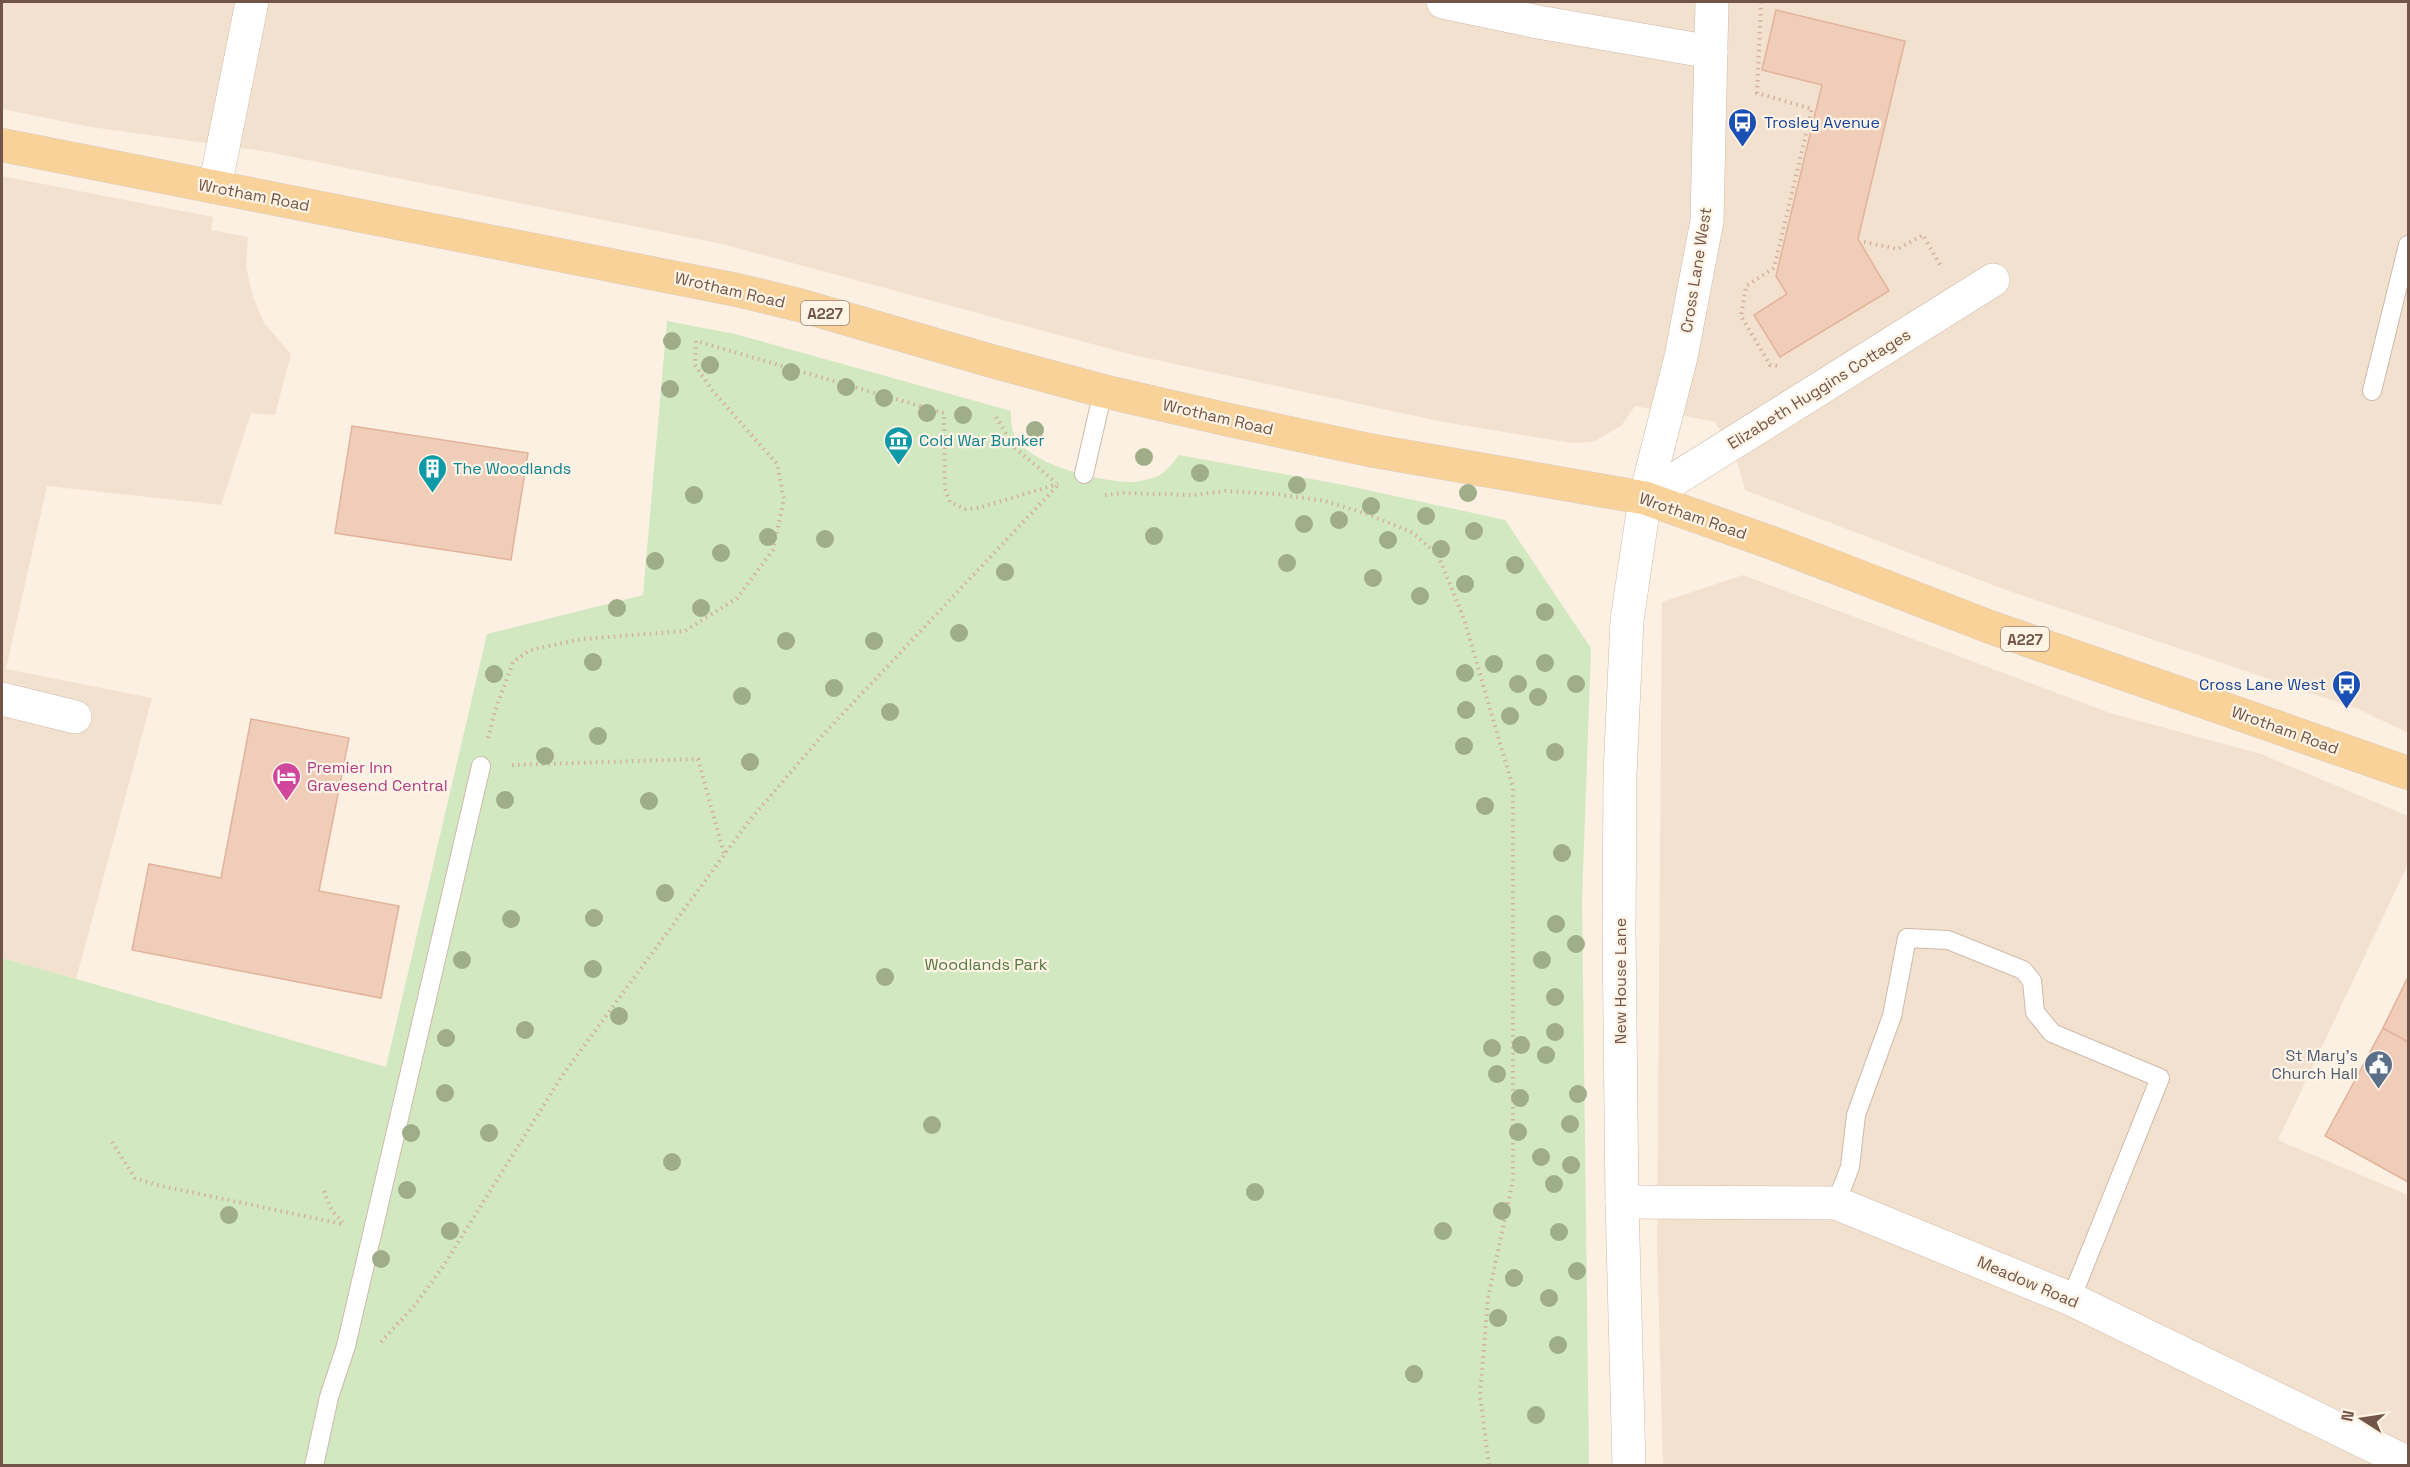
<svg xmlns="http://www.w3.org/2000/svg" width="2410" height="1467" viewBox="0 0 2410 1467" font-family="'Space Grotesk',sans-serif">
  <style>
    .residential { fill: #f3e1cf }
    .green { fill: #d2e8c0 }
    .building { fill: #f0cdb9; stroke: #e2b39a; stroke-width: 1.5 }
    .lines { fill: none; stroke-linecap: round; stroke-linejoin: round }
    .service-casing { stroke: #ceb9ab; stroke-width: 20 }
    .minor-casing { stroke: #ceb9ab; stroke-width: 34 }
    .tertiary-casing { stroke: #ceb9ab; stroke-width: 34 }
    .primary-casing { stroke: #d8cfcc; stroke-width: 34 }
    .path { stroke: #d4b09d; stroke-width: 4; stroke-dasharray: 1.5 4.5; stroke-linecap: butt }
    .service { stroke: #fff; stroke-width: 18 }
    .minor { stroke: #fff; stroke-width: 33 }
    .tertiary { stroke: #fff; stroke-width: 33 }
    .primary { stroke: #f9d29a; stroke-width: 33 }
    .tree { fill: #9fae89 }
    .labels { text-anchor: middle; dominant-baseline: central; stroke-width: 4.5; stroke-linejoin: round; paint-order: stroke }
    .shield { fill: #fff4e6; stroke: #9c8577; stroke-width: 1.5 }
    .shield-label { font-size: 15px; font-weight: bold; fill: #725548 }
    .transit-label { font-size: 16px; fill: #164399; stroke: #fff4e6; text-anchor: start }
    .street-label { font-size: 16px; fill: #725548; stroke: #fff4e6 }
    .culture-label { font-size: 16px; fill: #0d838f; stroke: #fff4e6; text-anchor: start }
    .hotel-label { font-size: 16px; fill: #b23c85; stroke: #fff4e6; text-anchor: start }
    .park-label { font-size: 16px; fill: #547841; stroke: #fff4e6 }
    .service-label { font-size: 16px; fill: #4e5e75; stroke: #fff4e6; text-anchor: end }
  </style>
  <rect width="100%" height="100%" fill="#fbf0e1"/>
  <path class="residential" d="M 2,2 L 2408,2 L 2408,733 L 2358,709 L 2006,590 L 1745,490 L 1736,457 L 1715,422 L 1635,406 L 1621,426 L 1593,442 L 1572,443 L 1443,422 L 1133,355 L 722,244 L 263,151 L 91,127 L 2,109 Z
    M 2,176 L 213,217 L 211,230 L 248,237 L 246,267 L 253,297 L 264,323 L 291,354 L 275,415 L 251,413 L 221,505 L 47,486 L 6,669 L 152,698 L 76,979 L 2,958 Z
    M 1743,575 L 2110,713 L 2261,754 L 2408,816 L 2408,864 L 2278,1140 L 2408,1195 L 2408,1451 L 2401,1465 L 1663,1465 L 1657,1245 L 1662,602 Z"/>
  <path class="green" d="M 667,321 L 735,334 L 1011,411 C 1011,422 1011,432 1018,441 C 1037,466 1098,481 1129,482 C 1136,483 1148,479 1156,477 C 1165,473 1173,463 1179,455 L 1349,486 L 1505,520 L 1591,648 L 1582,901 L 1589,1465 L 2,1465 L 2,958 L 386,1067 L 487,634 L 643,595 Z"/>
  <path class="building" d="M 1776,10 L 1905,41 L 1858,239 L 1889,291 L 1780,357 L 1754,315 L 1787,294 L 1776,276 L 1822,85 L 1762,70 Z
    M 352,426 L 528,453 L 511,560 L 335,533 Z
    M 251,719 L 349,738 L 319,891 L 399,906 L 381,998 L 132,950 L 149,864 L 221,878 Z
    M 2408,977 L 2408,1042 L 2383,1028 Z
    M 2383,1028 L 2408,1042 L 2408,1182 L 2325,1136 Z"/>
  <g class="lines">
    <defs>
      <path id="service" d="M 2372,391 L 2408,245
        M 1084,474 L 1103,391
        M 1836,1203 L 1850,1167 L 1856,1115 L 1892,1016 L 1907,938 L 1948,940 L 2023,970 L 2032,981 L 2035,1012 L 2052,1033 L 2160,1078 L 2071,1299
        M 314,1466 L 329,1397 L 346,1346 L 481,766"/>
      <path id="minor" d="M 1443,2 L 1538,22 L 1711,52
        M 215,187 L 252,2
        M 1645,498 L 1993,280
        M 2,699 L 75,717
        M 1622,1202 L 1836,1203 L 2071,1299 L 2408,1463"/>
      <path id="tertiary" d="M 1629,1466 L 1622,1202 L 1619,930 L 1620,774 L 1627,620 L 1645,498 L 1681,357 L 1707,221 L 1712,2"/>
      <path id="primary" d="M 2,145 L 737,290 L 799,305 L 988,360 L 1103,391 L 1229,420 L 1369,450 L 1645,498 L 1775,544 L 1990,627 L 2408,773"/>
    </defs>
    <use href="#service" class="service-casing"/>
    <use href="#minor" class="minor-casing"/>
    <use href="#tertiary" class="tertiary-casing"/>
    <use href="#primary" class="primary-casing"/>
    <path class="path" d="M 1761,2 L 1757,93 L 1812,109 L 1774,268 L 1746,286 L 1741,316 L 1770,365 L 1779,366
      M 1864,242 L 1898,249 L 1923,235 L 1942,268
      M 996,417 L 1014,447 L 1053,480
      M 1105,495 L 1123,493 L 1194,495 L 1225,491 L 1276,494 L 1325,501 L 1370,515 L 1413,533 L 1438,555 L 1464,619 L 1513,788 L 1513,1180 L 1488,1298 L 1480,1395 L 1489,1466
      M 488,738 L 495,711 L 513,662 L 530,650 L 582,639 L 685,631 L 737,598 L 773,550 L 784,499 L 777,464 L 712,390 L 695,365 L 696,341 L 944,413 L 945,489 L 950,502 L 965,509 L 978,508 L 1058,484
      M 512,765 L 698,759 L 724,854
      M 112,1142 L 135,1178 L 157,1185 L 342,1224
      M 324,1191 L 332,1211 L 343,1222
      M 381,1342 L 415,1305 L 444,1265 L 562,1076 L 749,821 L 820,738 L 1057,486"/>
    <use href="#service" class="service"/>
    <use href="#minor" class="minor"/>
    <use href="#tertiary" class="tertiary"/>
    <use href="#primary" class="primary"/>
  </g>
  <g class="tree">
    <circle cx="672" cy="341" r="9"/>
    <circle cx="710" cy="365" r="9"/>
    <circle cx="791" cy="372" r="9"/>
    <circle cx="846" cy="387" r="9"/>
    <circle cx="670" cy="389" r="9"/>
    <circle cx="884" cy="398" r="9"/>
    <circle cx="927" cy="413" r="9"/>
    <circle cx="963" cy="415" r="9"/>
    <circle cx="1035" cy="430" r="9"/>
    <circle cx="1144" cy="457" r="9"/>
    <circle cx="1200" cy="473" r="9"/>
    <circle cx="1297" cy="485" r="9"/>
    <circle cx="1468" cy="493" r="9"/>
    <circle cx="694" cy="495" r="9"/>
    <circle cx="1371" cy="506" r="9"/>
    <circle cx="1426" cy="516" r="9"/>
    <circle cx="1339" cy="520" r="9"/>
    <circle cx="1304" cy="524" r="9"/>
    <circle cx="1474" cy="531" r="9"/>
    <circle cx="1154" cy="536" r="9"/>
    <circle cx="768" cy="537" r="9"/>
    <circle cx="825" cy="539" r="9"/>
    <circle cx="1388" cy="540" r="9"/>
    <circle cx="1441" cy="549" r="9"/>
    <circle cx="721" cy="553" r="9"/>
    <circle cx="655" cy="561" r="9"/>
    <circle cx="1287" cy="563" r="9"/>
    <circle cx="1515" cy="565" r="9"/>
    <circle cx="1005" cy="572" r="9"/>
    <circle cx="1373" cy="578" r="9"/>
    <circle cx="1465" cy="584" r="9"/>
    <circle cx="1420" cy="596" r="9"/>
    <circle cx="617" cy="608" r="9"/>
    <circle cx="701" cy="608" r="9"/>
    <circle cx="1545" cy="612" r="9"/>
    <circle cx="959" cy="633" r="9"/>
    <circle cx="786" cy="641" r="9"/>
    <circle cx="874" cy="641" r="9"/>
    <circle cx="593" cy="662" r="9"/>
    <circle cx="1545" cy="663" r="9"/>
    <circle cx="1494" cy="664" r="9"/>
    <circle cx="1465" cy="673" r="9"/>
    <circle cx="494" cy="674" r="9"/>
    <circle cx="1518" cy="684" r="9"/>
    <circle cx="1576" cy="684" r="9"/>
    <circle cx="834" cy="688" r="9"/>
    <circle cx="742" cy="696" r="9"/>
    <circle cx="1538" cy="697" r="9"/>
    <circle cx="1466" cy="710" r="9"/>
    <circle cx="890" cy="712" r="9"/>
    <circle cx="1510" cy="716" r="9"/>
    <circle cx="598" cy="736" r="9"/>
    <circle cx="1464" cy="746" r="9"/>
    <circle cx="1555" cy="752" r="9"/>
    <circle cx="545" cy="756" r="9"/>
    <circle cx="750" cy="762" r="9"/>
    <circle cx="505" cy="800" r="9"/>
    <circle cx="649" cy="801" r="9"/>
    <circle cx="1485" cy="806" r="9"/>
    <circle cx="1562" cy="853" r="9"/>
    <circle cx="665" cy="893" r="9"/>
    <circle cx="594" cy="918" r="9"/>
    <circle cx="511" cy="919" r="9"/>
    <circle cx="1556" cy="924" r="9"/>
    <circle cx="1576" cy="944" r="9"/>
    <circle cx="462" cy="960" r="9"/>
    <circle cx="1542" cy="960" r="9"/>
    <circle cx="593" cy="969" r="9"/>
    <circle cx="885" cy="977" r="9"/>
    <circle cx="1555" cy="997" r="9"/>
    <circle cx="619" cy="1016" r="9"/>
    <circle cx="525" cy="1030" r="9"/>
    <circle cx="1555" cy="1032" r="9"/>
    <circle cx="446" cy="1038" r="9"/>
    <circle cx="1521" cy="1045" r="9"/>
    <circle cx="1492" cy="1048" r="9"/>
    <circle cx="1546" cy="1055" r="9"/>
    <circle cx="1497" cy="1074" r="9"/>
    <circle cx="445" cy="1093" r="9"/>
    <circle cx="1578" cy="1094" r="9"/>
    <circle cx="1520" cy="1098" r="9"/>
    <circle cx="1570" cy="1124" r="9"/>
    <circle cx="932" cy="1125" r="9"/>
    <circle cx="1518" cy="1132" r="9"/>
    <circle cx="411" cy="1133" r="9"/>
    <circle cx="489" cy="1133" r="9"/>
    <circle cx="1541" cy="1157" r="9"/>
    <circle cx="672" cy="1162" r="9"/>
    <circle cx="1571" cy="1165" r="9"/>
    <circle cx="1554" cy="1184" r="9"/>
    <circle cx="407" cy="1190" r="9"/>
    <circle cx="1255" cy="1192" r="9"/>
    <circle cx="1502" cy="1211" r="9"/>
    <circle cx="229" cy="1215" r="9"/>
    <circle cx="450" cy="1231" r="9"/>
    <circle cx="1443" cy="1231" r="9"/>
    <circle cx="1559" cy="1232" r="9"/>
    <circle cx="381" cy="1259" r="9"/>
    <circle cx="1577" cy="1271" r="9"/>
    <circle cx="1514" cy="1278" r="9"/>
    <circle cx="1549" cy="1298" r="9"/>
    <circle cx="1498" cy="1318" r="9"/>
    <circle cx="1558" cy="1345" r="9"/>
    <circle cx="1414" cy="1374" r="9"/>
    <circle cx="1536" cy="1415" r="9"/>
  </g>
  <defs>
    <symbol id="bus-pin" viewBox="-11 -11 22 30"><path d="M0 17L-7.5 6A9.5 9.5 0 1 1 7.5 6Z" fill="#1a4fb4" stroke="#fff4e6"/><path d="M-5-6H5V4H4V6H2V4H-2V6H-4V4H-5ZM-3.5-4V0h7V-4ZM-3.5 1.2v1.5H-2V1.2ZM2 1.2v1.5H3.5V1.2Z" fill="#fff"/></symbol>
    <symbol id="museum-pin" viewBox="-11 -11 22 30"><path d="M0 17L-7.5 6A9.5 9.5 0 1 1 7.5 6Z" fill="#0f9aa8" stroke="#fff4e6"/><path d="M0-6L6-3V-2H-6V-3ZM-5-1h2V3h-2ZM-1-1h2V3h-2ZM3-1h2V3H3ZM-6 4H6V6H-6Z" fill="#fff"/></symbol>
    <symbol id="building-pin" viewBox="-11 -11 22 30"><path d="M0 17L-7.5 6A9.5 9.5 0 1 1 7.5 6Z" fill="#0f9aa8" stroke="#fff4e6"/><path d="M-4-6H4V6H1V3H-1V6H-4ZM-2.5-4.3h1.7v1.8h-1.7ZM.8-4.3h1.7v1.8H.8ZM-2.5-1h1.7V.8h-1.7ZM.8-1h1.7V.8H.8Z" fill="#fff"/></symbol>
    <symbol id="hotel-pin" viewBox="-11 -11 22 30"><path d="M0 17L-7.5 6A9.5 9.5 0 1 1 7.5 6Z" fill="#d1479c" stroke="#fff4e6"/><path d="M-6-4.5h1.5V1H6V5H4.5V3h-9V5H-6ZM-4 0a1.8 1.8 0 1 1 3.6 0ZM.5 0V-2.5h3Q6-2.5 6 0Z" fill="#fff"/></symbol>
    <symbol id="civic-pin" viewBox="-11 -11 22 30"><path d="M0 17L-7.5 6A9.5 9.5 0 1 1 7.5 6Z" fill="#5c6f8a" stroke="#fff4e6"/><path d="M-.6-6.5H3V-4.5H.6V-3L4-1V1h2V6H-6V1h2V-1L-.6-3ZM-1.2 2.5V6h2.4V2.5Z" fill="#fff"/></symbol>
  </defs>
  <g fill-rule="evenodd">
    <use href="#bus-pin" x="1726" y="106" width="33" height="45"/>
    <use href="#museum-pin" x="882" y="424" width="33" height="45"/>
    <use href="#building-pin" x="416" y="452" width="33" height="45"/>
    <use href="#bus-pin" x="2330" y="668" width="33" height="45"/>
    <use href="#hotel-pin" x="270" y="760" width="33" height="45"/>
    <use href="#civic-pin" x="2362" y="1048" width="33" height="45"/>
  </g>
  <g class="labels">
    <g class="shield">
      <rect x="801" y="301" width="48" height="24" rx="4.5"/>
      <rect x="2001" y="627" width="48" height="24" rx="4.5"/>
    </g>
    <g class="shield-label">
      <text x="825" y="313">A227</text>
      <text x="2025" y="639">A227</text>
    </g>
    <g class="transit-label">
      <text x="1764" y="122">Trosley Avenue</text>
      <text x="2326" y="684" text-anchor="end">Cross Lane West</text>
    </g>
    <g class="street-label">
      <text transform="translate(254 195) rotate(11)">Wrotham Road</text>
      <text transform="translate(1696 270) rotate(-81)">Cross Lane West</text>
      <text transform="translate(730 290) rotate(13)">Wrotham Road</text>
      <text transform="translate(1819 389) rotate(-32)">Elizabeth Huggins Cottages</text>
      <text transform="translate(1218 417) rotate(13)">Wrotham Road</text>
      <text transform="translate(1693 516) rotate(19)">Wrotham Road</text>
      <text transform="translate(2285 730) rotate(20)">Wrotham Road</text>
      <text transform="translate(1620 981) rotate(-90)">New House Lane</text>
      <text transform="translate(2028 1282) rotate(23)">Meadow Road</text>
    </g>
    <g class="culture-label">
      <text x="919" y="440">Cold War Bunker</text>
      <text x="453" y="468">The Woodlands</text>
    </g>
    <g class="hotel-label">
      <text x="307" y="767">Premier Inn<tspan x="307" dy="18">Gravesend Central</tspan></text>
    </g>
    <g class="park-label">
      <text x="986" y="964">Woodlands Park</text>
    </g>
    <g class="service-label">
      <text x="2358" y="1055">St Mary's<tspan x="2358" dy="18">Church Hall</tspan></text>
    </g>
  </g>
  <rect width="2410" height="1467" fill="none" stroke="#725548" stroke-width="6"/>
  <g transform="translate(2362 1419) rotate(282)" stroke="#fff4e6" stroke-width="4.5" paint-order="stroke">
  <path d="M0-4.5L10 22L0 15L-10 22Z" fill="#725548"/>
  <text y="-9" font-size="16" font-weight="bold" text-anchor="middle" fill="#725548">N</text>
  </g>
</svg>
